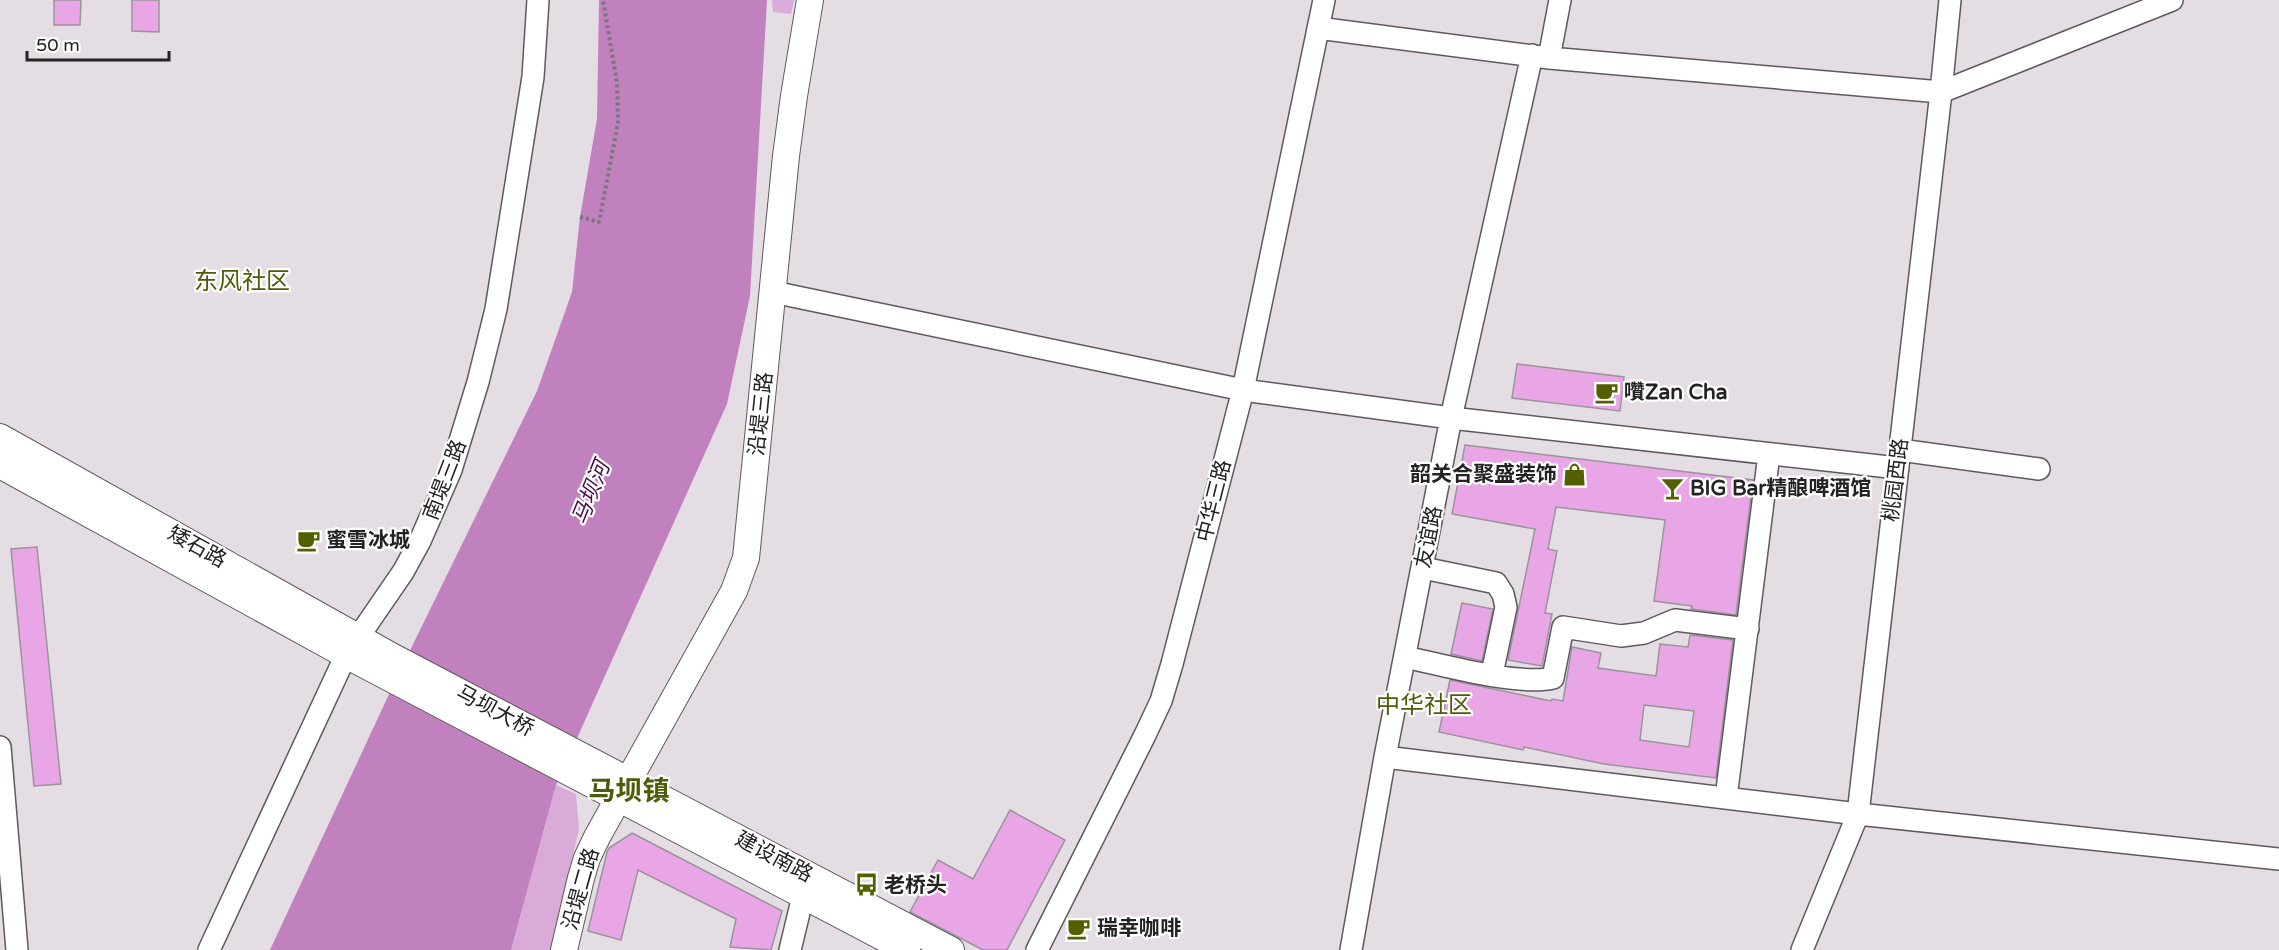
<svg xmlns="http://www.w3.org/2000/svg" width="2279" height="950" viewBox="0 0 2279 950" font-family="'Varela Round','Noto Sans SC',sans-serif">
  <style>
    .green { fill: #daaad8 }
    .water { fill: #c181be }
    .building { fill: #e9a6e6; stroke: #9a949a; stroke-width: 1.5; fill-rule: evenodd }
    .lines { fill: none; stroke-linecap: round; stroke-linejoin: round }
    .minor-casing { stroke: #5f595f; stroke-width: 24 }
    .major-casing { stroke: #5f595f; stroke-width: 28 }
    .path { stroke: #7b777b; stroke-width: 4; stroke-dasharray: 3 3; stroke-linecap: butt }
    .minor { stroke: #fff; stroke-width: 21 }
    .major { stroke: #fff; stroke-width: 26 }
    .labels { text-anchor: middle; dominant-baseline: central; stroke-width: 4.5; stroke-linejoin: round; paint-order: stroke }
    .poi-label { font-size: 21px; font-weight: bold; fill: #242224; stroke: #fff; text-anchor: start }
    .street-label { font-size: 21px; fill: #242224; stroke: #fff }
    .water-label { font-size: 22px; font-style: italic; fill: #480d48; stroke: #fff }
    .quarter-label { font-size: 24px; fill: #4f5b08; stroke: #fff }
    .district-label { font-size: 27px; font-weight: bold; fill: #4f5b08; stroke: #fff }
  </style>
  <rect width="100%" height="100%" fill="#e4dde4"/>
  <path class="green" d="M 772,0 L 794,0 L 791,14 L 773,12 Z
    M 556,785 L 576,794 L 579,829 L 551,950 L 511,950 Z"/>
  <path class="water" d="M 599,0 L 767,0 L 750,296 L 727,404 L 556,785 L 511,950 L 270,950 L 397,677 L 537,391 L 572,292 L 580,217 L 597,119 Z"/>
  <path class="building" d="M 54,0 L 81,0 L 80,25 L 54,25 Z
    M 132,0 L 159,0 L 159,32 L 132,31 Z
    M 1517,364 L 1624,377 L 1620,411 L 1512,398 Z
    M 1465,445 L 1753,480 L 1736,615 L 1691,609 L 1692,606 L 1654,601 L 1665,520 L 1556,507 L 1548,549 L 1557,551 L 1545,613 L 1552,614 L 1542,666 L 1508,660 L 1535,529 L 1452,514 Z
    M 37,547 L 61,784 L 34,786 L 11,549 Z
    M 1462,603 L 1493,609 L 1482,661 L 1451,654 Z
    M 1690,635 L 1733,640 L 1716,778 L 1604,764 L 1524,747 L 1523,750 L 1439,732 L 1450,680 L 1551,701 L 1552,699 L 1563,701 L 1572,647 L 1601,653 L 1598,668 L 1656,676 L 1660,644 L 1688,647 ZM 1644,705 L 1694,711 L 1689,747 L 1640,740 Z
    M 1010,810 L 1065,840 L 1007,950 L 983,950 L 910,912 L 938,860 L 973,879 Z
    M 632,833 L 782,911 L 771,950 L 730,947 L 736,919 L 638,870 L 621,940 L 588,931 L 607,852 L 609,848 Z"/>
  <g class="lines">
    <defs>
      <path id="minor" d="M 1318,28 L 1549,58 L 1941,92 L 2172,0
        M 1549,58 L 1560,0
        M 773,292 L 1243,390 L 1451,418 L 1898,468
        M 1900,450 L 2039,469
        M 1423,568 L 1496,583 L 1503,594 L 1506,607 L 1492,674
        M 1405,657 C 1443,665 1517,686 1553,678 L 1563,627 L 1621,636 L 1644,633 L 1675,620 L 1748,629
        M 0,747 L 17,950
        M 1385,757 L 1858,814 L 2279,859
        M 1726,798 L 1769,454
        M 209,950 L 346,655 L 403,572 L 420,541 L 451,470 L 478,382 L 496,309 L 533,77 L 538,0
        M 790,950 L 803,896
        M 1037,950 L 1145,735 L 1161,701 L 1172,664 L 1243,390 L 1324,0
        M 1351,950 L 1385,757 L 1451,418 L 1532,55
        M 1802,950 L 1858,814 L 1941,92 L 1950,0"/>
      <path id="major" d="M 0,437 L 395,658 L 951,950
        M 0,465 L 346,655 L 907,950
        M 564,950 L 581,878 L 587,858 L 597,837 L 734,591 L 746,558 L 786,156 L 794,96 L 810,0"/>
    </defs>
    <use href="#minor" class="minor-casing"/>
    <use href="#major" class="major-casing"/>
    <path class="path" d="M 580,217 L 599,222 L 618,123 L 617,83 L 603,0"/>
    <use href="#minor" class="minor"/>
    <use href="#major" class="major"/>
  </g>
  <defs>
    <symbol id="cafe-bare" viewBox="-9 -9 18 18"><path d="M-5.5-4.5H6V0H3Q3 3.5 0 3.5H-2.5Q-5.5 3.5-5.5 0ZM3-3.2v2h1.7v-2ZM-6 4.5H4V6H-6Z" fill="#546000" stroke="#fff" stroke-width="2.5" paint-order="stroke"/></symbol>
    <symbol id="shop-bare" viewBox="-9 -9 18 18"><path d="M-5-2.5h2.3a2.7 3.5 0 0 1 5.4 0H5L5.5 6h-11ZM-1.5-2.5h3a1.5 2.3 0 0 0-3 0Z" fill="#546000" stroke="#fff" stroke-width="2.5" paint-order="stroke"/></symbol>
    <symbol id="bar-bare" viewBox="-9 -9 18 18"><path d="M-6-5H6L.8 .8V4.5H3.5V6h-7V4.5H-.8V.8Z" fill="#546000" stroke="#fff" stroke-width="2.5" paint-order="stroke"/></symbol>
    <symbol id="bus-bare" viewBox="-9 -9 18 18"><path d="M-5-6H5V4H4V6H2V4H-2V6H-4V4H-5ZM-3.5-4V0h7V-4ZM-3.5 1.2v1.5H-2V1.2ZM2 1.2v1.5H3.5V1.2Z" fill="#546000" stroke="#fff" stroke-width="2.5" paint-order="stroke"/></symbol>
  </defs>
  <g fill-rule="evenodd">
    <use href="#cafe-bare" x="1590" y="376" width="33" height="33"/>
    <use href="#shop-bare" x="1558" y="458" width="33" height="33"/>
    <use href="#bar-bare" x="1656" y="472" width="33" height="33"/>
    <use href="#cafe-bare" x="292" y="524" width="33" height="33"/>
    <use href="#bus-bare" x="850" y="868" width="33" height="33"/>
    <use href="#cafe-bare" x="1062" y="912" width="33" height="33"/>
  </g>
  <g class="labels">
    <g class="poi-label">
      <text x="1624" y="392">囋Zan Cha</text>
      <text x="1557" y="474" text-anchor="end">韶关合聚盛装饰</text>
      <text x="1690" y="488">BIG Bar精酿啤酒馆</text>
      <text x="326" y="540">蜜雪冰城</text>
      <text x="884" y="885">老桥头</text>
      <text x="1097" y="928">瑞幸咖啡</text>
    </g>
    <g class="street-label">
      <text transform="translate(761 414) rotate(-84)">沿堤三路</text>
      <text transform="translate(445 480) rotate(-69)">南堤三路</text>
      <text transform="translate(1896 480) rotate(-83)">桃园西路</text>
      <text transform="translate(1214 501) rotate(-76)">中华三路</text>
      <text transform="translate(1429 537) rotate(-79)">友谊路</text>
      <text transform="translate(197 547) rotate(29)">矮石路</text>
      <text transform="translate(495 711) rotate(28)">马坝大桥</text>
      <text transform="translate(774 857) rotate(28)">建设南路</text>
      <text transform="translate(581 889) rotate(-74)">沿堤二路</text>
    </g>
    <g class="water-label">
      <text transform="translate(591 493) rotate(-68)">马坝河</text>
    </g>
    <g class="quarter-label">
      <text x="242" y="281">东风社区</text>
      <text x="1424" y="705">中华社区</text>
    </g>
    <g class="district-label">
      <text x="629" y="791">马坝镇</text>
    </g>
  </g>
  <path d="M27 51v9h142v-9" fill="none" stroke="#242224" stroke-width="3"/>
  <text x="36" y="51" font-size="18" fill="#242224" stroke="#ffffff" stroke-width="4.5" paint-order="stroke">50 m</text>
</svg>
